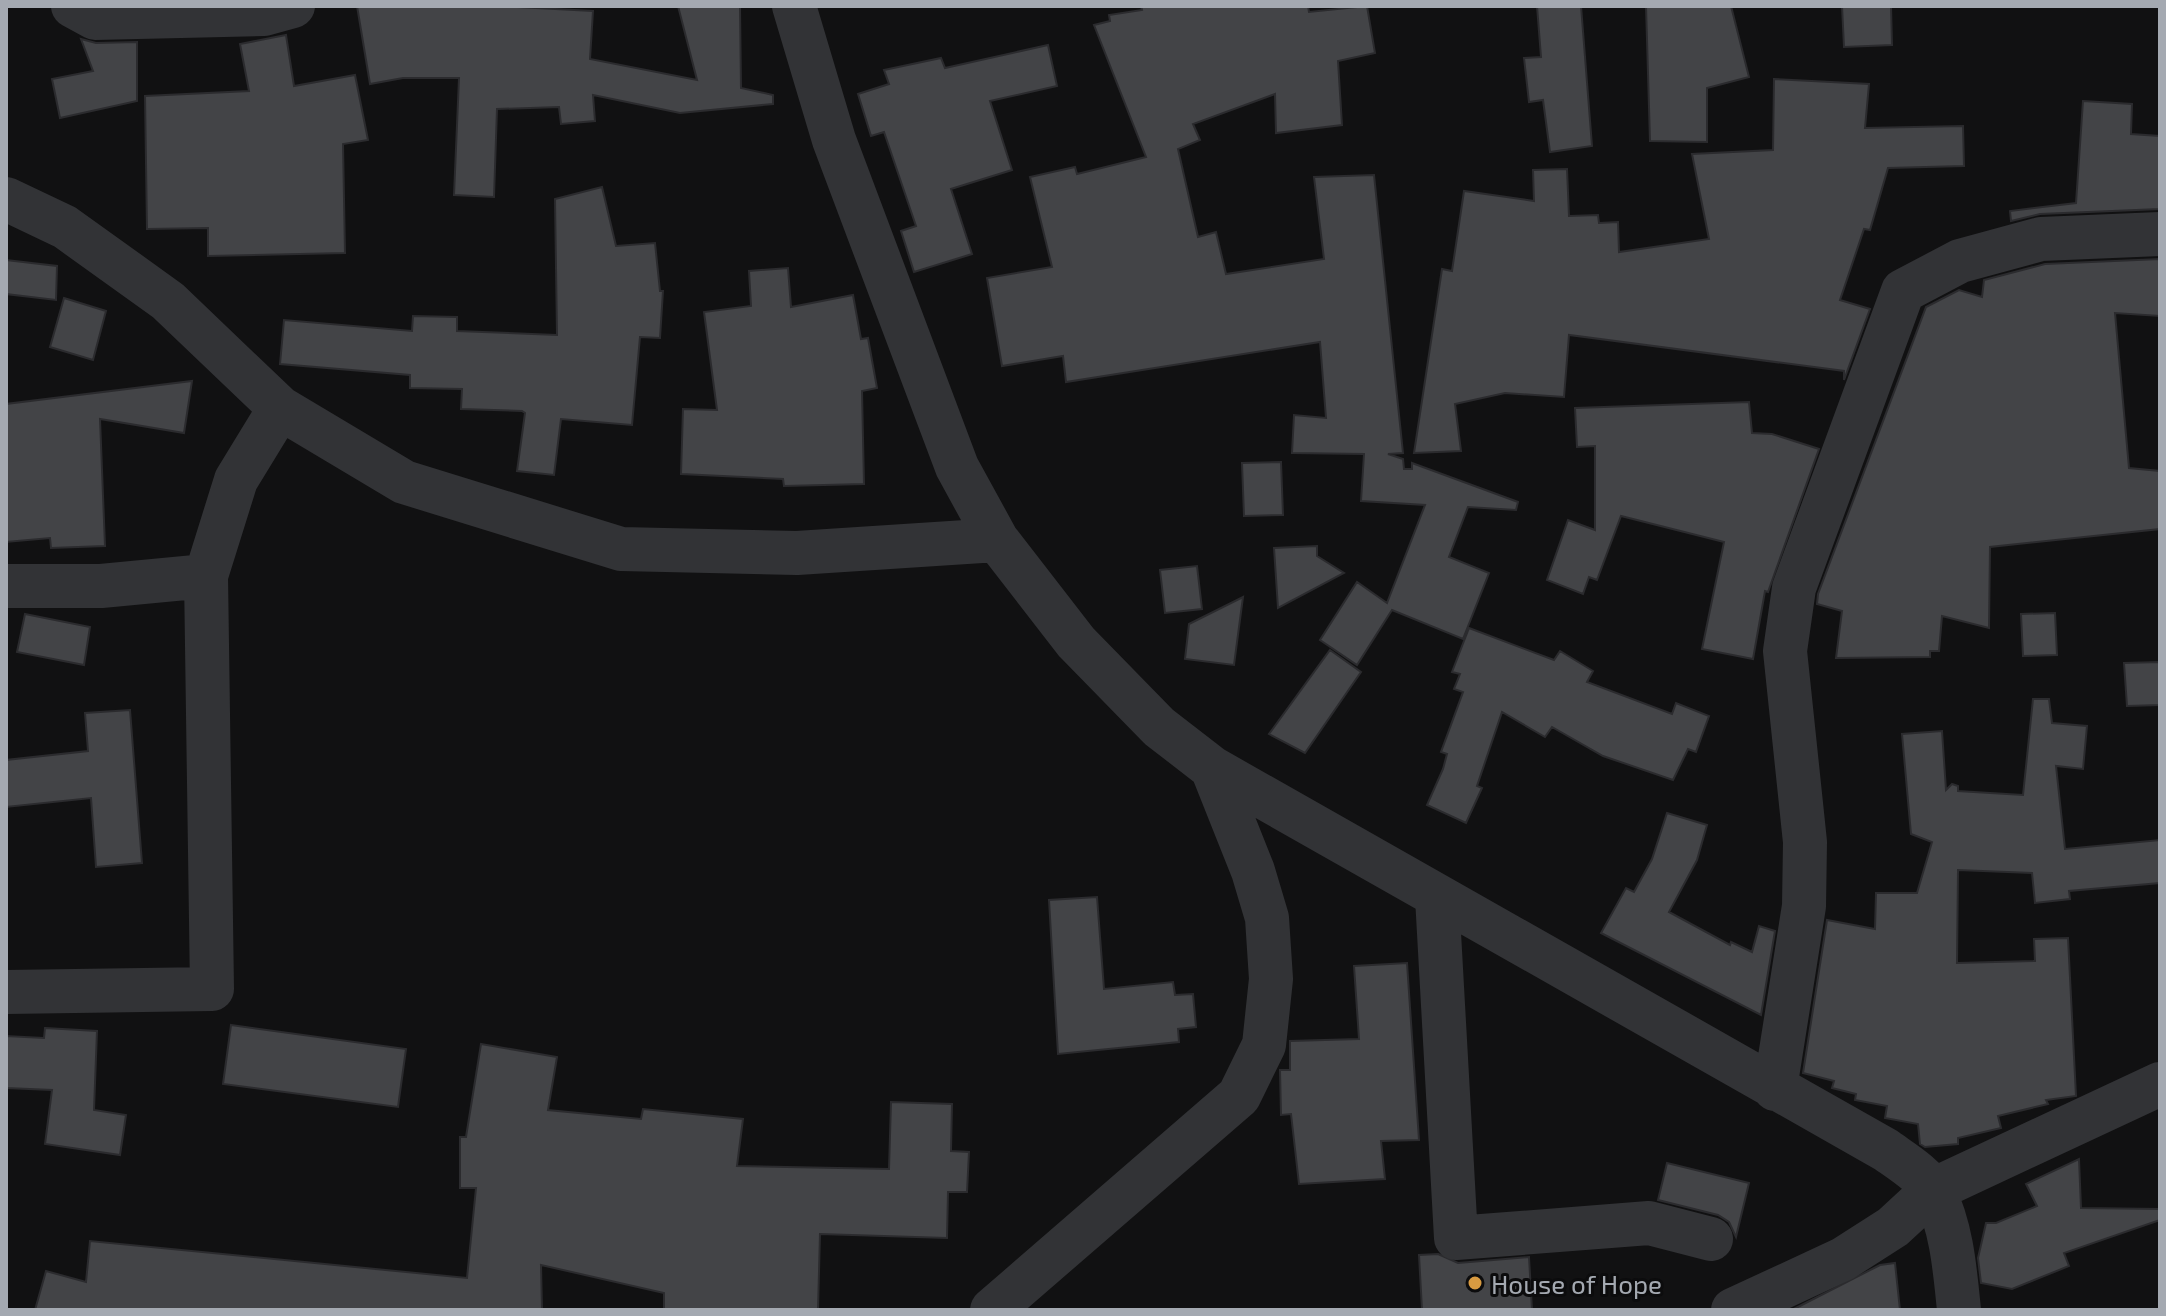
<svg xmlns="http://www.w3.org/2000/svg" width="2166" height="1316" viewBox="0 0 2166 1316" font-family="'Exo 2',sans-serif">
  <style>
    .building { fill: #434447; stroke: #2b2b2e; stroke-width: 2 }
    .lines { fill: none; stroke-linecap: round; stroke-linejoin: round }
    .minor { stroke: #323336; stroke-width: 44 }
    .poi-dot { fill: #d99b41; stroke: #0c0c0d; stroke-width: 3 }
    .labels { text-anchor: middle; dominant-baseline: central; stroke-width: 6; stroke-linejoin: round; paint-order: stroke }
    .poi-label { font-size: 26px; fill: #a4a9b1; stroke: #0c0c0d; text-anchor: start }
  </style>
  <rect width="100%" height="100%" fill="#111112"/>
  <path class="building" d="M 357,6 L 499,6 L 593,11 L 590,59 L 697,80 L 678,6 L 740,6 L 741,88 L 773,95 L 773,104 L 680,113 L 593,95 L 595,121 L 561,124 L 559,107 L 497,109 L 494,197 L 454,195 L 459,78 L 403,78 L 370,84 Z
    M 1141,6 L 1308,6 L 1309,12 L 1367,6 L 1375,53 L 1338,61 L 1342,125 L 1276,133 L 1275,94 L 1193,124 L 1200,140 L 1178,149 L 1198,237 L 1216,232 L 1226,274 L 1324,259 L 1314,177 L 1374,175 L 1403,453 L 1388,454 L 1403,459 L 1404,469 L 1412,469 L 1412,463 L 1518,502 L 1516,510 L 1468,507 L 1449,557 L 1489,573 L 1463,639 L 1392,610 L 1357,665 L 1320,640 L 1357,582 L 1387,603 L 1425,505 L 1361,501 L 1364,454 L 1292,453 L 1294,415 L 1326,418 L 1320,342 L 1066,382 L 1063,356 L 1002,366 L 987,278 L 1052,267 L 1030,177 L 1075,167 L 1077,174 L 1146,157 L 1094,25 L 1110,21 L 1109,15 L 1142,10 Z
    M 1537,6 L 1581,6 L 1592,146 L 1550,152 L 1543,100 L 1529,102 L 1524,58 L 1541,57 Z
    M 1646,6 L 1731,6 L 1749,77 L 1707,88 L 1707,142 L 1650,141 Z
    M 1842,6 L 1891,6 L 1892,45 L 1844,47 Z
    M 286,35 L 294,86 L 355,75 L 368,140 L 343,144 L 345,253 L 208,256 L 208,228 L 147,229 L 145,96 L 249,91 L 240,44 Z
    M 81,39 L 96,43 L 137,42 L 137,101 L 60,118 L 52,79 L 93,71 Z
    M 1048,45 L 1057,86 L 990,101 L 1012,170 L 951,189 L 972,254 L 914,272 L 901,231 L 916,226 L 884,132 L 871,136 L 858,94 L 889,84 L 884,70 L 941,58 L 945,68 Z
    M 1774,79 L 1869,84 L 1865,128 L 1963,126 L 1964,166 L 1888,168 L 1870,230 L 1864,229 L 1840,300 L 1870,309 L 1844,380 L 1844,371 L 1569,335 L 1564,397 L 1505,393 L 1455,404 L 1461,451 L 1414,453 L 1442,269 L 1452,271 L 1464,191 L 1534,201 L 1533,170 L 1567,169 L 1569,216 L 1598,215 L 1599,223 L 1618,222 L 1619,252 L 1709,239 L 1692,154 L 1773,150 Z
    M 2083,101 L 2132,104 L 2131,134 L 2160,136 L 2160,209 L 2040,214 L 2011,221 L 2010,211 L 2076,203 Z
    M 602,187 L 616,246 L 655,243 L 660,291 L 663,291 L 660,338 L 640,337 L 632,425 L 561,419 L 554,475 L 517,471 L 525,413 L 522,411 L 461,409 L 462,389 L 410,388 L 410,375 L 280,364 L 284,320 L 412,331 L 413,316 L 457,317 L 457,331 L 557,335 L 555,199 Z
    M 2160,259 L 2160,316 L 2115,313 L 2129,468 L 2160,471 L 2160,529 L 1990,547 L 1989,628 L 1942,616 L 1939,651 L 1930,651 L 1930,657 L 1836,658 L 1842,611 L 1817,604 L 1818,594 L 1926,307 L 1959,290 L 1982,297 L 1984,280 L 2045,264 Z
    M 6,260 L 57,266 L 56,300 L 6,294 Z
    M 788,268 L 791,307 L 853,295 L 861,339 L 868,338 L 877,388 L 862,391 L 864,484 L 784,486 L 783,479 L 681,474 L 683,409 L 717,410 L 704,312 L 751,306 L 749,271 Z
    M 64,298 L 106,311 L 93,360 L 50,347 Z
    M 192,381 L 184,433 L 100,419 L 105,546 L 51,548 L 50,538 L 6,542 L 6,404 Z
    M 1749,402 L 1752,433 L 1772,434 L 1819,449 L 1768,592 L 1765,591 L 1753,659 L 1702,649 L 1724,542 L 1621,516 L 1597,580 L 1589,577 L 1583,594 L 1547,580 L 1568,520 L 1595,530 L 1595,446 L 1577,447 L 1575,408 Z
    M 1281,462 L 1283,515 L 1244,516 L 1242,463 Z
    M 1317,546 L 1317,556 L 1344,573 L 1278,608 L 1274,548 Z
    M 1197,566 L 1202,609 L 1165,613 L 1160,570 Z
    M 1243,597 L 1234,665 L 1185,659 L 1189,624 Z
    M 2055,613 L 2057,655 L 2023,656 L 2021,614 Z
    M 25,614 L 90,627 L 84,665 L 17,652 Z
    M 1469,628 L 1554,660 L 1560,651 L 1593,671 L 1587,682 L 1672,714 L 1676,703 L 1709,716 L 1696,752 L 1688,749 L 1673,780 L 1603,756 L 1552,727 L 1545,737 L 1502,712 L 1477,786 L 1482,788 L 1466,823 L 1427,805 L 1443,769 L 1447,754 L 1441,752 L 1463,692 L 1454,689 L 1460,674 L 1452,672 Z
    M 1330,650 L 1361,672 L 1305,753 L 1269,734 Z
    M 2160,662 L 2160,705 L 2127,706 L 2124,663 Z
    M 2033,699 L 2049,699 L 2052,723 L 2087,726 L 2083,769 L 2056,766 L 2065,849 L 2160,840 L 2160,883 L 2069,891 L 2070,899 L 2035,903 L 2032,873 L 1958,870 L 1957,963 L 2035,961 L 2034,939 L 2068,938 L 2076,1096 L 2046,1100 L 2048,1104 L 1998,1116 L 2001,1128 L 1958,1138 L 1958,1144 L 1925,1147 L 1920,1144 L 1918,1124 L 1885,1118 L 1887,1106 L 1855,1100 L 1856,1094 L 1832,1088 L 1834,1081 L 1803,1073 L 1827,920 L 1875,929 L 1876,893 L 1917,893 L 1932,842 L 1911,834 L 1902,734 L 1942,731 L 1946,790 L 1952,784 L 1958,786 L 1958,791 L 2023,795 Z
    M 130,710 L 142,863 L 96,867 L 91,798 L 6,807 L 6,760 L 88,751 L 85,713 Z
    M 1667,813 L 1707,825 L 1697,860 L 1669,912 L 1730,945 L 1731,942 L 1752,952 L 1759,926 L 1775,931 L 1761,1015 L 1601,933 L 1626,888 L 1634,892 L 1652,859 Z
    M 1097,897 L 1104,989 L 1173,982 L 1175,995 L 1193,994 L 1196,1027 L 1178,1029 L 1179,1042 L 1058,1054 L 1049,900 Z
    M 1407,963 L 1419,1140 L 1381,1141 L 1385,1179 L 1299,1184 L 1291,1114 L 1281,1115 L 1280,1070 L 1290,1070 L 1290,1041 L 1359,1039 L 1354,966 Z
    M 231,1025 L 406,1049 L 398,1107 L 223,1084 Z
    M 45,1028 L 97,1031 L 94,1110 L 126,1115 L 120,1155 L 45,1144 L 52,1090 L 6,1088 L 6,1036 L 44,1038 Z
    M 481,1044 L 557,1057 L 548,1110 L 641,1119 L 643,1109 L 743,1119 L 737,1166 L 889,1169 L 891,1102 L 952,1104 L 951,1151 L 969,1152 L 967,1192 L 948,1192 L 947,1238 L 820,1234 L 818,1310 L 664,1310 L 664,1293 L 541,1265 L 542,1310 L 35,1310 L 46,1271 L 86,1282 L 90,1241 L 467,1278 L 476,1188 L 460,1188 L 460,1137 L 466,1137 Z
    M 2079,1159 L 2081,1208 L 2160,1209 L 2160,1220 L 2064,1253 L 2069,1266 L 2012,1289 L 1981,1283 L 1978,1258 L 1986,1223 L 1996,1223 L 2037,1206 L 2026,1184 Z
    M 1667,1163 L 1749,1183 L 1736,1237 L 1729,1222 L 1718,1215 L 1658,1200 Z
    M 1438,1254 L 1458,1263 L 1529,1257 L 1532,1310 L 1422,1310 L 1419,1255 Z
    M 1895,1263 L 1900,1310 L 1792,1310 L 1880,1265 Z"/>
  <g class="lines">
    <path class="minor" d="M 73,6 L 95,18 L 264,14 L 293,6
      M 794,6 L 834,140 L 957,467 L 997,540 L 1076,642 L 1159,727 L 1212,768 L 1886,1150 C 1901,1161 1925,1175 1934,1192 C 1952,1228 1955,1271 1959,1310
      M 6,199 L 65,227 L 168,301 L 280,408 L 404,482 L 621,549 L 797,553 L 997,540
      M 6,586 L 101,586 L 206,576
      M 1437,897 L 1456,1238 L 1649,1223 L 1711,1239
      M 6,992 L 212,989 L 206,576 L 236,480 L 280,408
      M 1775,1089 L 1804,906 L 1805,842 L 1785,651 L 1794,588 L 1903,291 L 1960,261 L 2041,239 L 2160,234
      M 992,1310 L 1239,1096 L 1264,1045 L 1271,979 L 1267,918 L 1253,871 L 1212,768
      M 1733,1310 L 1843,1259 L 1893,1227 L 1933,1190 L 2160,1084"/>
  </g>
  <circle class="poi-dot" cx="1475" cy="1283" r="8"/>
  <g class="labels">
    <g class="poi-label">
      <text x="1491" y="1283">House of Hope</text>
    </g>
  </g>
  <rect width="2166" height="1316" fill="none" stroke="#a4a9b1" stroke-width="16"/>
</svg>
